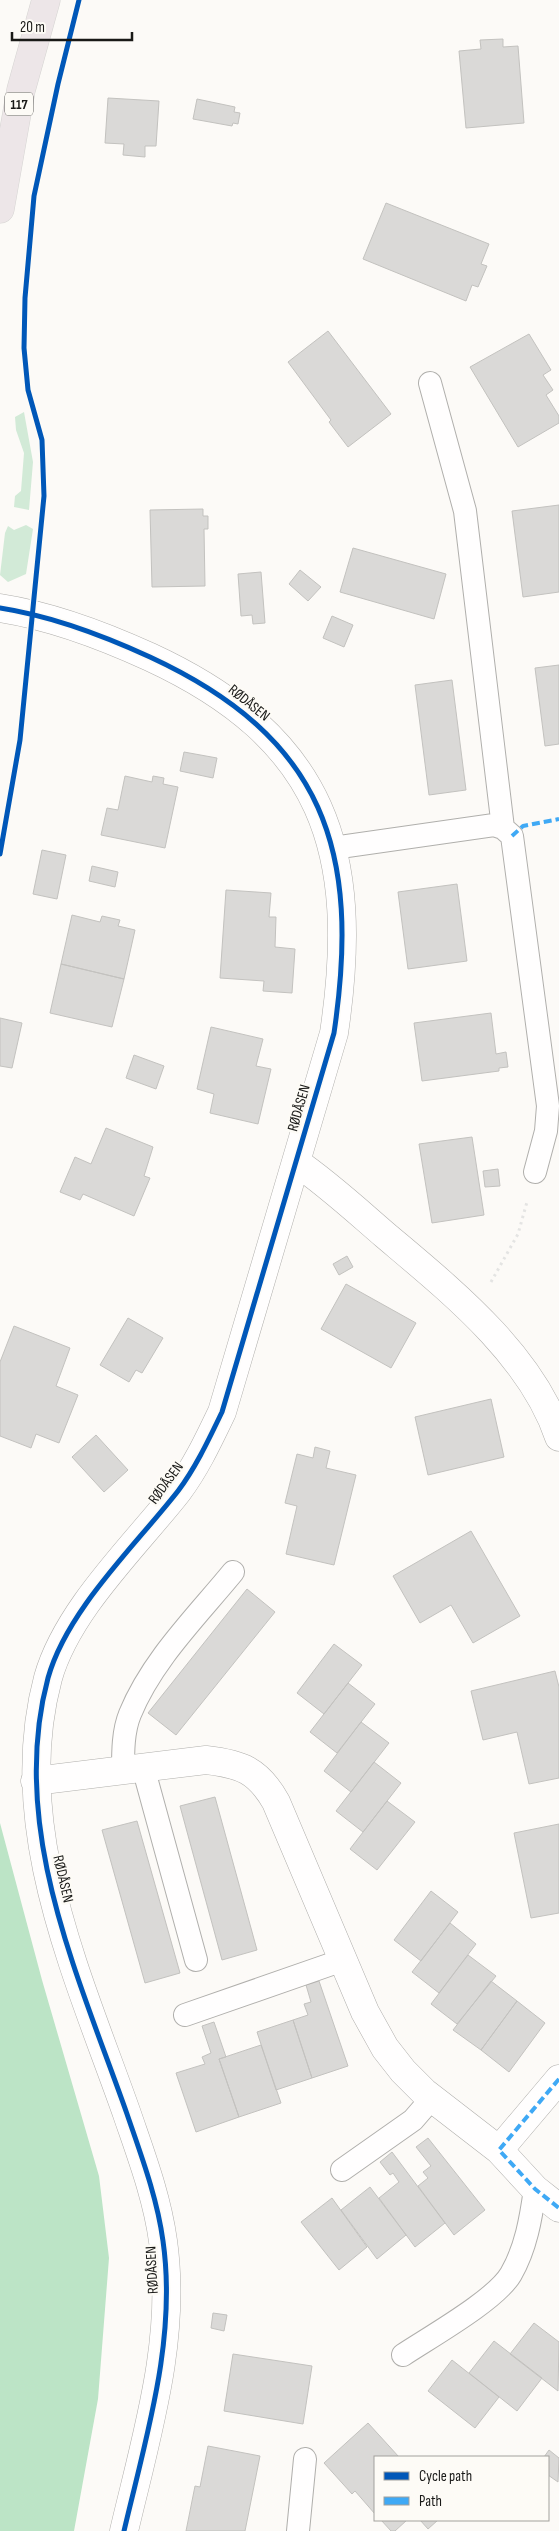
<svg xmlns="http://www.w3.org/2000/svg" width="559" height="2531" viewBox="0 0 559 2531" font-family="'Sofia Sans Condensed',sans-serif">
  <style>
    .green { fill: #d2ead7 }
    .forest { fill: #bce4c6 }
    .building { fill: #dad9d7; stroke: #c3c2bf }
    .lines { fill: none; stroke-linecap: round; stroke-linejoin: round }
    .service-casing { stroke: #b0afac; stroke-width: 24 }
    .minor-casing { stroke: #b0afac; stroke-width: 29 }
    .primary-casing { stroke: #d5d4d2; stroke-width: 29 }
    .path { stroke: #e4e4e3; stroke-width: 3; stroke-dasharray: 2.5 4; stroke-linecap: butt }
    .service { stroke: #fffefe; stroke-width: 22 }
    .minor { stroke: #fffefe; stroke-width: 28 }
    .primary { stroke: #ede6e8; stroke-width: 28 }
    .quiet { stroke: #3fa9f5; stroke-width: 4; stroke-dasharray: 8 4; stroke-linecap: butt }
    .cycleway-casing { stroke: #fdfbf6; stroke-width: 8 }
    .cycleway { stroke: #0057b8; stroke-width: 5 }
    .labels { text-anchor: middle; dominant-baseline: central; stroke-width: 5; stroke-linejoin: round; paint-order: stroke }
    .shield { fill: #fdfbf6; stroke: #5d5d5a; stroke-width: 1 }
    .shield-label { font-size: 14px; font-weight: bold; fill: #191917 }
    .street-label { font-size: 15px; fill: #191917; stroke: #fdfbf6 }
  </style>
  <rect width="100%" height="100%" fill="#fcfaf7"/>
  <path class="green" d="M 24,412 L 33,462 L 29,510 L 14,507 L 15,496 L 21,491 L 24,453 L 16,430 L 15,417 Z
    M 26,525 L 33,529 L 26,574 L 8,582 L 0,575 L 5,533 L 8,526 L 14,530 Z"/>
  <path class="forest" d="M 0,1823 L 42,1980 L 99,2176 L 109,2258 L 98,2399 L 74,2531 L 0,2531 Z"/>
  <path class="building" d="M 503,39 L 503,47 L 518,46 L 524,123 L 466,128 L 459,51 L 481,49 L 480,40 Z
    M 108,98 L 159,101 L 156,146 L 145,146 L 145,157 L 123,155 L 124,144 L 105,143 Z
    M 197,99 L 235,107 L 234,112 L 240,113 L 238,124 L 233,123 L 232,126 L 193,119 Z
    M 386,203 L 489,244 L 481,264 L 487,266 L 478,287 L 472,285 L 466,301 L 363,259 Z
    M 328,331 L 391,414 L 348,447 L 329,422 L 331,420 L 288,362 Z
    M 529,334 L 551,370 L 543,375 L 553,390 L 546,395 L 559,416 L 559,423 L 518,447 L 470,367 Z
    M 559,505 L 559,592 L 523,597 L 512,511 Z
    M 203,509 L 203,516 L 208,516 L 208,529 L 204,529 L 205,586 L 152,587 L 150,510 Z
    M 353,548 L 446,574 L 434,619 L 340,592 Z
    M 300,570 L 321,587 L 308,601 L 289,584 Z
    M 261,572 L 265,623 L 253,624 L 252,615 L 241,616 L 238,574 Z
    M 332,616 L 353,625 L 344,647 L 323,638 Z
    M 559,665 L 559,744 L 545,746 L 535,668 Z
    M 452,680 L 466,790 L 429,795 L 415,685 Z
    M 184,752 L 217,758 L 213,778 L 180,771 Z
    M 125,776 L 152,782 L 153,776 L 164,778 L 163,784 L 178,787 L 165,848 L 101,835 L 107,808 L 118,810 Z
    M 42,850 L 66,855 L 57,899 L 33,894 Z
    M 92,866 L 118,872 L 115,887 L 89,881 Z
    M 457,884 L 467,961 L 408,969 L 398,892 Z
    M 226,890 L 271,893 L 269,917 L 276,917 L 275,947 L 295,949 L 292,993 L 263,991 L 264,981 L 220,978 Z
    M 72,915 L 100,922 L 102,916 L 120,920 L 118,926 L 135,930 L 124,979 L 61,964 Z
    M 61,964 L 124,979 L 112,1027 L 50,1013 Z
    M 491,1013 L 496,1054 L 506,1052 L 508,1067 L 499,1068 L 499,1071 L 422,1081 L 414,1023 Z
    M 0,1018 L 22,1023 L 12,1068 L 0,1066 Z
    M 211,1027 L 263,1039 L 256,1066 L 271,1069 L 258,1124 L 210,1113 L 214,1094 L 197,1089 Z
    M 134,1055 L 164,1066 L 156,1089 L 126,1078 Z
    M 106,1128 L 153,1147 L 144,1176 L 150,1178 L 134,1216 L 83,1194 L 80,1200 L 60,1192 L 75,1157 L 91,1164 Z
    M 472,1137 L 484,1215 L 432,1223 L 419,1144 Z
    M 498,1169 L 500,1186 L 485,1187 L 483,1171 Z
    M 347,1256 L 353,1267 L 339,1275 L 333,1264 Z
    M 346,1284 L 416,1323 L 391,1368 L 321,1329 Z
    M 128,1318 L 163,1338 L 142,1373 L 136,1370 L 129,1382 L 100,1365 Z
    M 14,1326 L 70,1348 L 56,1386 L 78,1395 L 59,1443 L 36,1434 L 31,1448 L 0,1436 L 0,1362 Z
    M 491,1399 L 504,1457 L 428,1475 L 415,1417 Z
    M 96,1435 L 128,1470 L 104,1492 L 72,1457 Z
    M 315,1447 L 330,1451 L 326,1468 L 356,1475 L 334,1565 L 286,1554 L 297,1506 L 285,1503 L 297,1454 L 313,1458 Z
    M 471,1531 L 520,1616 L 473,1643 L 451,1605 L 420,1623 L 393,1576 Z
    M 247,1589 L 275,1612 L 176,1735 L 148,1713 Z
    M 334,1644 L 362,1665 L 324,1714 L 297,1693 Z
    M 555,1671 L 559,1687 L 559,1778 L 529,1784 L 517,1732 L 483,1740 L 471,1691 Z
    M 348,1683 L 375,1704 L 337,1753 L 310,1732 Z
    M 361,1722 L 389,1743 L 351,1792 L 324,1771 Z
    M 374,1762 L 401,1783 L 363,1832 L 336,1811 Z
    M 215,1797 L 257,1950 L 222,1960 L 180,1806 Z
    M 387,1801 L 415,1822 L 377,1870 L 350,1849 Z
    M 137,1821 L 180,1973 L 145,1983 L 102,1830 Z
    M 559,1824 L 559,1913 L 531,1918 L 514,1833 Z
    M 431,1891 L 458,1912 L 421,1961 L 394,1940 Z
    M 450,1923 L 476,1944 L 439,1993 L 412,1972 Z
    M 468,1955 L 496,1976 L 457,2024 L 431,2004 Z
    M 319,1981 L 348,2066 L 312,2078 L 293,2020 L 308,2015 L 304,2004 L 311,2002 L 306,1985 Z
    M 491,1981 L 517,2001 L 481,2050 L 453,2030 Z
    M 517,2001 L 545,2023 L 509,2072 L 481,2050 Z
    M 293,2020 L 312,2078 L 276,2090 L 257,2032 Z
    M 214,2022 L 226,2057 L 219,2059 L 239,2117 L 196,2132 L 176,2073 L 205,2064 L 202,2057 L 211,2053 L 202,2026 Z
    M 261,2045 L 281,2103 L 239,2117 L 219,2059 Z
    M 428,2138 L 485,2210 L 454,2235 L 418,2186 L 428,2178 L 423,2172 L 431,2166 L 416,2147 Z
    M 392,2152 L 445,2223 L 415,2247 L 379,2198 L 399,2182 L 393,2173 L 390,2175 L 380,2162 Z
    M 370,2187 L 406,2235 L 377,2259 L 341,2210 Z
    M 332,2198 L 367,2247 L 339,2270 L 301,2222 Z
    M 213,2313 L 227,2315 L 224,2331 L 211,2328 Z
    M 534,2323 L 559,2342 L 558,2391 L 510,2354 Z
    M 494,2341 L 542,2378 L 517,2411 L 469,2373 Z
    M 233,2354 L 312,2366 L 303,2424 L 224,2411 Z
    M 452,2360 L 499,2397 L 475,2428 L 428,2391 Z
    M 368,2423 L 399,2457 L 375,2457 L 375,2514 L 355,2491 L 352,2494 L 324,2463 Z
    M 208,2446 L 260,2456 L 245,2531 L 186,2531 L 195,2486 L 200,2487 Z
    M 549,2450 L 559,2458 L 558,2482 L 548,2475 L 548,2457 L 544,2457 Z
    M 381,2520 L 407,2520 L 395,2531 L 391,2531 Z
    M 420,2520 L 438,2520 L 428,2529 Z"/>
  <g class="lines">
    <defs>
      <path id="service" d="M 430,383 L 465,511 L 503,828
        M 333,848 L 494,825 L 503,828 L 512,836 L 548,1106 L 546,1131 L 535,1172
        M 143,1767 L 196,1960
        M 123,1770 C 123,1752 123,1731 130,1714 C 152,1660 197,1616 233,1572
        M 185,2015 L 343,1960
        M 342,2170 L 413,2120 L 432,2098
        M 403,2355 C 430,2337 496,2300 511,2274 C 526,2248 531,2218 535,2189
        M 298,2531 L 305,2459"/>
      <path id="minor" d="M 0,608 C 52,616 102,635 150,657 C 325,738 361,851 334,1033 L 222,1412 C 209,1439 196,1467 178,1491 C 135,1546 67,1610 48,1678 C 8,1827 78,1975 127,2114 C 141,2155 157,2197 163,2241 C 177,2339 146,2437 124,2531
        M 296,1162 C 328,1184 356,1210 385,1235 C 450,1290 531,1354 559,1437
        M 35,1781 L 206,1760 C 241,1764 258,1770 276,1802 L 365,2012 L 385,2048 L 403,2071 L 424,2092 L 499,2150 L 535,2189 L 559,2208
        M 499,2150 L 559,2079"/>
      <path id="primary" d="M 0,209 L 21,90 L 46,0"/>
    </defs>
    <use href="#service" class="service-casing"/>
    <use href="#minor" class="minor-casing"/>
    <use href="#primary" class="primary-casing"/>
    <path class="path" d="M 491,1282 L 518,1234 L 527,1202"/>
    <use href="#service" class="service"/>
    <use href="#minor" class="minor"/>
    <use href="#primary" class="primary"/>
    <path class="quiet" d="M 512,836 L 523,826 L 559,819
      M 559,2079 L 499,2150 L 535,2189 L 559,2208"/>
    <defs>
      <path id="cycleway" d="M 0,608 C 52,616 102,635 150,657 C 325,738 361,851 334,1033 L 222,1412 C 209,1439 196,1467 178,1491 C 135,1546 67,1610 48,1678 C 8,1827 78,1975 127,2114 C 141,2155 157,2197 163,2241 C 177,2339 146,2437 124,2531
        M 0,854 L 20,740 L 44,496 L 42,440 L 28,390 L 24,348 L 25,298 L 34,196 L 58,84 L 79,0"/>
    </defs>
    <use href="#cycleway" class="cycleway-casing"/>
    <use href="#cycleway" class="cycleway"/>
  </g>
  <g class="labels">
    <rect class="shield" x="5" y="92.5" width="28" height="23" rx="4"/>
    <g class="shield-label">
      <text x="19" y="104">117</text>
    </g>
    <g class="street-label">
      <text transform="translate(249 703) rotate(39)">RØDÅSEN</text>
      <text transform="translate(299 1108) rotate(-74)">RØDÅSEN</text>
      <text transform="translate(166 1483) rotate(-54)">RØDÅSEN</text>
      <text transform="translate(63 1879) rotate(77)">RØDÅSEN</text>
      <text transform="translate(152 2270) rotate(-93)">RØDÅSEN</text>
    </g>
  </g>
  <rect x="374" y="2456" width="175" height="65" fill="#fdfbf6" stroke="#a2a19d"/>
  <rect x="384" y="2472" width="25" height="8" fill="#0057b8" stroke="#a2a19d"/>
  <text x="419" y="2481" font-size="15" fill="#191917">Cycle path</text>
  <rect x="384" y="2497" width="25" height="8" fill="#3fa9f5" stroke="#a2a19d"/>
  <text x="419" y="2506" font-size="15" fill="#191917">Path</text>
  <path d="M12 32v8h120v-8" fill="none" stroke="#191917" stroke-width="2.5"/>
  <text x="20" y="32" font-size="15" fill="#191917" stroke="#fdfbf6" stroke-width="4" paint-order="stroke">20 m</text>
</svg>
